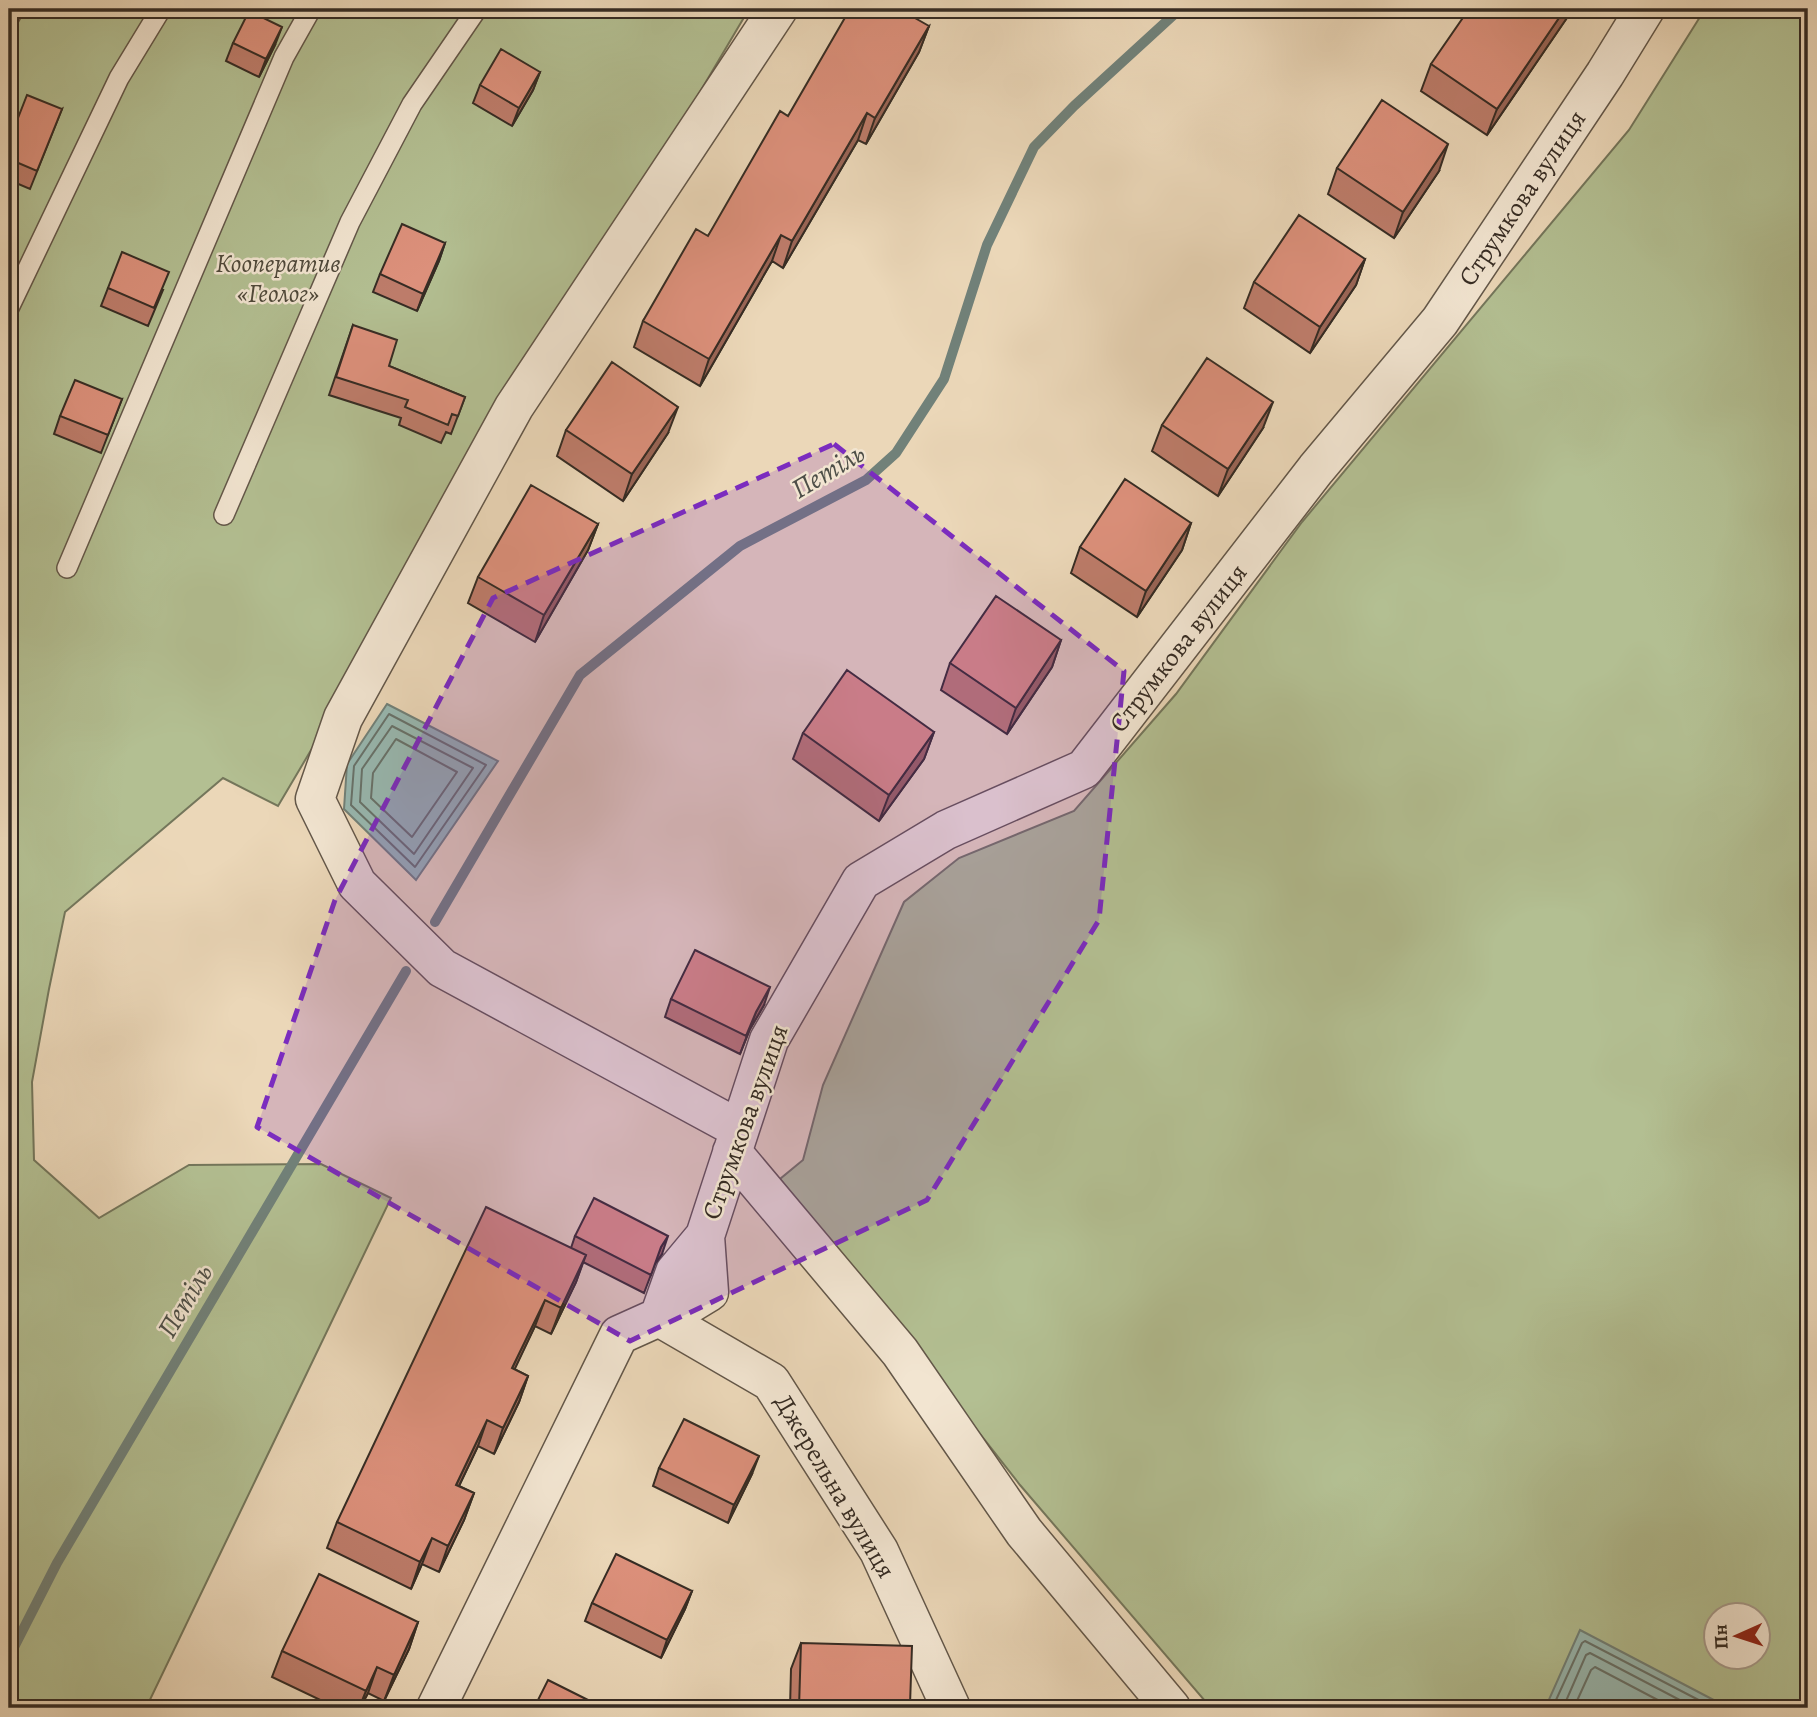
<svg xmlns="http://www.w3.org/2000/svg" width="1817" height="1717" viewBox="0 0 1817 1717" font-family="Alegreya,serif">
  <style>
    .green { fill: #b3bf92; stroke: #74765b; stroke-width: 2; fill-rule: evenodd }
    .water { fill: #98b9b2; stroke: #718179; stroke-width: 2 }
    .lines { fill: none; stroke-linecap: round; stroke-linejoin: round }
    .shore { stroke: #67726b; stroke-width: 2 }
    .stream { stroke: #718179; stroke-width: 10 }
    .lane-casing { stroke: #635749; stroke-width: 22 }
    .street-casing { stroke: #635749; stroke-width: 41 }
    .lane { stroke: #f2e5d1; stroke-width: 19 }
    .street { stroke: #f2e5d1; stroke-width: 38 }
    .wall { fill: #bd7c6a; stroke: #362c24; stroke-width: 2 }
    .shaded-wall { fill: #9a6556; stroke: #362c24; stroke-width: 2 }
    .building { fill: #dc907b; stroke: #362c24; stroke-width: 2 }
    .marked { fill: #7b2cbf; fill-opacity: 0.2; stroke: #7b2cbf; stroke-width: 5; stroke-dasharray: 14 9; stroke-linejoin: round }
    .labels { text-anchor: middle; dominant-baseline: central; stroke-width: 5; stroke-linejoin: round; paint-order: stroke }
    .street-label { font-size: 26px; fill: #362c24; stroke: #f2e5d1 }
    .park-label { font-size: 26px; font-style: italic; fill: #4f493a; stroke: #f2e5d1 }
    .water-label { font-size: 28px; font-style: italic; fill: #4e4f48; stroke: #f2e5d1 }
  </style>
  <rect width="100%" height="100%" fill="#ebd7b8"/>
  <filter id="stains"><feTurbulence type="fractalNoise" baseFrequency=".00286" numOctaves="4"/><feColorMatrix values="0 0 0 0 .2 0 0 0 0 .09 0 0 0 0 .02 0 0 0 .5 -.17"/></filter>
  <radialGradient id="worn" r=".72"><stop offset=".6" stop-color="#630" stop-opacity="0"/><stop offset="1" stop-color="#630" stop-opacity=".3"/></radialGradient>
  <path class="green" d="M 9,9 L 749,9 L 278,806 L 223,778 L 65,912 L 49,989 L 32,1082 L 34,1160 L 99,1218 L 189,1165 L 321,1164 L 391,1198 L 146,1708 L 9,1708 Z
    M 1705,9 L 1808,9 L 1808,1708 L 1211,1708 L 1020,1485 L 780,1179 L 803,1160 L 823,1085 L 904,902 L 959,858 L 1074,811 L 1176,694 L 1302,522 L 1629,130 ZM 1716,1616 L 1758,1616 L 1758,1658 L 1716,1658 Z"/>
  <path class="water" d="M 387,704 L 498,761 L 416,880 L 344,809 L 347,764 Z
    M 1580,1630 L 1729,1708 L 1555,1708 L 1547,1704 Z"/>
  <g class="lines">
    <path class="shore" d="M 389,714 L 486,765 L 415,867 L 351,805 L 354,766 Z
      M 392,726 L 473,768 L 414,854 L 360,802 L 362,769 Z
      M 396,739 L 457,772 L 412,837 L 371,798 L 373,773 Z
      M 1557,1708 L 1556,1700 L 1582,1643 L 1585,1641 L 1714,1708
      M 1566,1708 L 1566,1701 L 1586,1655 L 1590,1653 L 1695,1708
      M 1576,1708 L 1576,1703 L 1591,1670 L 1595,1667 L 1673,1708"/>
    <path class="stream" d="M 435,922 L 580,675 L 740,546 L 866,480 L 896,453 L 944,379 L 987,245 L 1034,147 L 1074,106 L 1180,9
      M 9,1657 L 57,1563 L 406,971"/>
    <defs>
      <path id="lane" d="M 9,18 L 14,9
        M 9,308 L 119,78 L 161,9
        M 224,515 L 350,222 L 412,104 L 477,9
        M 67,568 L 284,57 L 311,9"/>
      <path id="street" d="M 739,1129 L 442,968 L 357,884 L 315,799 L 343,718 L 514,407 L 778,9
        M 732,1152 L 900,1352 L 1024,1532 L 1171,1708
        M 659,1317 L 771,1382 L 879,1551 L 951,1708
        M 663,1320 L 709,1292 L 705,1236
        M 436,1708 L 619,1335 L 659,1317 L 675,1272 L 705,1236 L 769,1040 L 861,881 L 946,830 L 1084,769 L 1316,469 L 1440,321 L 1605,74 L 1645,9"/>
    </defs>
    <use href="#lane" class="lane-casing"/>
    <use href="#street" class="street-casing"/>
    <use href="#lane" class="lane"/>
    <use href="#street" class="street"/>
  </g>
  <path class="wall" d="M 1573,9 L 1487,135 L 1421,91 L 1431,64 Z
    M 929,26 L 919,52 L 866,144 L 858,140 L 783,268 L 772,261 L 700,386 L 634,347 L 643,321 L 708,236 L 788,116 Z
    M 233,43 L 275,45 L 259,77 L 226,61 Z
    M 540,72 L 533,90 L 512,126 L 473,103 L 480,85 Z
    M 62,109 L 30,189 L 9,180 L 9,141 Z
    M 1337,168 L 1439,171 L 1394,238 L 1328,194 Z
    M 445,243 L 439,261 L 417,311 L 373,292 L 380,274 Z
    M 1365,259 L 1356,285 L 1310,353 L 1244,308 L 1254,282 Z
    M 108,288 L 163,290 L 148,326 L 101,306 Z
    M 353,325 L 389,366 L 465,397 L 451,434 L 446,432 L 441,443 L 399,425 L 401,418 L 329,395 Z
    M 122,399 L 101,453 L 54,434 L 60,416 Z
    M 1162,425 L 1263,428 L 1218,496 L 1152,451 Z
    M 566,430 L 668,433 L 623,501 L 557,456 Z
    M 1191,523 L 1182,550 L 1137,617 L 1071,573 L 1080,547 Z
    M 598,524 L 588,550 L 535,642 L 468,603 L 478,577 Z
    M 1061,640 L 1052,667 L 1007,734 L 941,690 L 950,663 Z
    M 934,732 L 924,759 L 879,821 L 793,759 L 803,733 Z
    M 671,999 L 764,1005 L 750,1029 L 740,1054 L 665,1017 Z
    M 575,1236 L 662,1254 L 655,1264 L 644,1293 L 583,1262 L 576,1282 L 551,1334 L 535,1326 L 514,1369 L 528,1376 L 519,1402 L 494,1454 L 478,1446 L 459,1486 L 474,1493 L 464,1520 L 439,1572 L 422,1564 L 411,1589 L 327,1548 L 337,1522 L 571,1248 Z
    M 659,1468 L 752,1474 L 728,1523 L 653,1486 Z
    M 692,1591 L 685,1609 L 661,1658 L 585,1621 L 592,1603 Z
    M 418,1622 L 409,1649 L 384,1701 L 368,1693 L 360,1708 L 337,1708 L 272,1677 L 282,1651 Z
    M 801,1643 L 910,1705 L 908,1708 L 790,1708 L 791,1669 Z"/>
  <path class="shaded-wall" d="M 1565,9 L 1573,9 L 1487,135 L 1497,109 Z
    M 929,26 L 919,52 L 866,144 L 875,118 Z
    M 282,27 L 275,45 L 259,77 L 266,59 Z
    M 540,72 L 533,90 L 512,126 L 519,108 Z
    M 867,113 L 858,140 L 783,268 L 792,241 Z
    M 1448,144 L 1439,171 L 1394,238 L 1403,212 Z
    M 781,235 L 772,261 L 700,386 L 709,359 Z
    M 445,243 L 439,261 L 417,311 L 423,294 Z
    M 1365,259 L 1356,285 L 1310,353 L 1320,327 Z
    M 1273,402 L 1263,428 L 1218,496 L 1228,469 Z
    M 678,407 L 668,433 L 623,501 L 632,474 Z
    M 1191,523 L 1182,550 L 1137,617 L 1146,591 Z
    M 598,524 L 588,550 L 535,642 L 544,615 Z
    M 1061,640 L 1052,667 L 1007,734 L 1016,708 Z
    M 934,732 L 924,759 L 879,821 L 889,795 Z
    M 770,987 L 764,1005 L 750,1029 L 740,1054 L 756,1012 Z
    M 668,1236 L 662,1254 L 654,1265 L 661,1247 Z
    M 586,1255 L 576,1282 L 551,1334 L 561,1308 Z
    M 545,1300 L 535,1326 L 503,1394 L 512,1368 Z
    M 528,1376 L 519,1402 L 494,1454 L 503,1428 Z
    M 487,1420 L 478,1446 L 447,1511 L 456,1485 Z
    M 759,1456 L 752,1474 L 728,1523 L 734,1505 Z
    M 474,1493 L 464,1520 L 439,1572 L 448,1546 Z
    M 432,1538 L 422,1564 L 411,1589 L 420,1562 Z
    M 692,1591 L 685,1609 L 661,1658 L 667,1640 Z
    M 418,1622 L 409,1649 L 384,1701 L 394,1675 Z
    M 377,1667 L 368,1693 L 360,1708 L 359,1708 L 366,1691 Z
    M 892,1704 L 910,1705 L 908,1708 L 890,1708 Z"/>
  <path class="building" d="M 850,9 L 899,9 L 929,26 L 875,118 L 867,113 L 792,241 L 781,235 L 709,359 L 643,321 L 696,229 L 708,236 L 780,111 L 788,116 Z
    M 1469,9 L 1565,9 L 1497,109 L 1431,64 Z
    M 249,11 L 282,27 L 266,59 L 233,43 Z
    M 501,49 L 540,72 L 519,108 L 480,85 Z
    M 27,95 L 62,109 L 37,171 L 9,159 L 9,141 Z
    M 1382,100 L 1448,144 L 1403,212 L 1337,168 Z
    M 1299,215 L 1365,259 L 1320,327 L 1254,282 Z
    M 402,224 L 445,243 L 423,294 L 380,274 Z
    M 122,252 L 169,272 L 154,308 L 108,288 Z
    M 353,325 L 397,340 L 389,366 L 465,397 L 458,416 L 452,414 L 448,425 L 405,407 L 408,400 L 336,377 Z
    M 1207,358 L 1273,402 L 1228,469 L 1162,425 Z
    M 612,362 L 678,407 L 632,474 L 566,430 Z
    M 75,380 L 122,399 L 108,435 L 60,416 Z
    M 1125,479 L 1191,523 L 1146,591 L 1080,547 Z
    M 531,485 L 598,524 L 544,615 L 478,577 Z
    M 996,596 L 1061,640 L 1016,708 L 950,663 Z
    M 847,670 L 934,732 L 889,795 L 803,733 Z
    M 695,950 L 770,987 L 756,1012 L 746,1036 L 671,999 Z
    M 594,1198 L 668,1236 L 661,1247 L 651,1275 L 575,1236 Z
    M 486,1207 L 586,1255 L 561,1308 L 545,1300 L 512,1368 L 528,1376 L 503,1428 L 487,1420 L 456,1485 L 474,1493 L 448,1546 L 432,1538 L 420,1562 L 337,1522 Z
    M 684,1419 L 759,1456 L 734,1505 L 659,1468 Z
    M 616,1554 L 692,1591 L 667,1640 L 592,1603 Z
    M 319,1574 L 418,1622 L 394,1675 L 377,1667 L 366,1691 L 282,1651 Z
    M 801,1643 L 912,1646 L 910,1705 L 892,1704 L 891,1708 L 799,1708 Z
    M 548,1680 L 604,1708 L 534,1708 Z
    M 473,1701 L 488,1708 L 470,1708 Z
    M 262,1704 L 270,1708 L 260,1708 Z"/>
  <path class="marked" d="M 834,444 L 1124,671 L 1099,920 L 927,1200 L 630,1341 L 257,1127 L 335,900 L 493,598 Z"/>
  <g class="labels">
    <g class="street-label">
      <text transform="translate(1522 198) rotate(-56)">Струмкова вулиця</text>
      <text transform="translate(1178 648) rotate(-52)">Струмкова вулиця</text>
      <text transform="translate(745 1122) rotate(-70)">Струмкова вулиця</text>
      <text transform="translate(835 1486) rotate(59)">Джерельна вулиця</text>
    </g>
    <g class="park-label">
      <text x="278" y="263">Кооператив<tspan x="278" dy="30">«Геолог»</tspan></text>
    </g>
    <g class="water-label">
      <text transform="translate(828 471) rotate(-31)">Петіль</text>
      <text transform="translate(185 1301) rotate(-59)">Петіль</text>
    </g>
  </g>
  <rect width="1817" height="1717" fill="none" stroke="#ebd7b8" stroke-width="35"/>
  <rect x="10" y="10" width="1796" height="1696" fill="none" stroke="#362c24" stroke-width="3.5"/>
  <rect x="18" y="18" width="1782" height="1682" fill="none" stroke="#362c24" stroke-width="2"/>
  <g transform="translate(1737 1636) rotate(267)"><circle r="33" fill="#f2e5d1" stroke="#a79b8c" stroke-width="2"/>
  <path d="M0-5L12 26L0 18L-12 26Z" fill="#8f2418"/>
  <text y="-10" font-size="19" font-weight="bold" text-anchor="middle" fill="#362c24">Пн</text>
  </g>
  <rect width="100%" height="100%" filter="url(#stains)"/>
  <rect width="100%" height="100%" fill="url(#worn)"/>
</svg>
